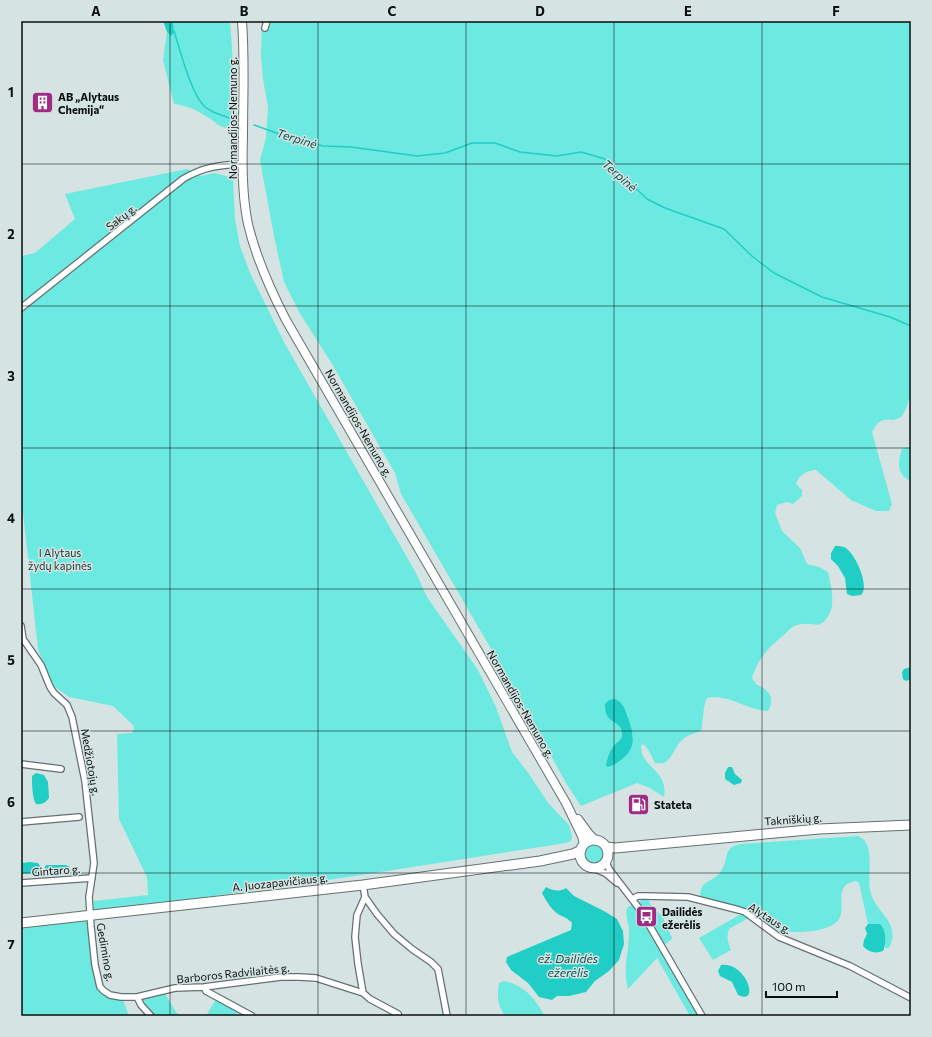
<svg xmlns="http://www.w3.org/2000/svg" width="932" height="1037" viewBox="0 0 932 1037" font-family="Commissioner,sans-serif">
  <style>
    .green { fill: #6ce9e1; fill-rule: evenodd }
    .water { fill: #20cec5 }
    .lines { fill: none; stroke-linecap: round; stroke-linejoin: round }
    .stream { stroke: #20cec5; stroke-width: 1.5 }
    .minor-casing { stroke: #647170; stroke-width: 8 }
    .secondary-casing { stroke: #647170; stroke-width: 10 }
    .primary-casing { stroke: #647170; stroke-width: 11 }
    .minor { stroke: #fff; stroke-width: 5.5 }
    .secondary { stroke: #fff; stroke-width: 8 }
    .primary { stroke: #fff; stroke-width: 9 }
    .grid { fill: none; stroke: #0a0f0e; stroke-width: 1; stroke-opacity: 0.55 }
    .labels { text-anchor: middle; dominant-baseline: central; stroke-width: 3; stroke-linejoin: round; paint-order: stroke }
    .poi-label { font-size: 11px; font-weight: bold; fill: #0a0f0e; stroke: #d5e4e2; text-anchor: start }
    .street-label { font-size: 11px; fill: #0a0f0e; stroke: #d5e4e2 }
    .park-label { font-size: 11px; fill: #203a38; stroke: #d5e4e2 }
    .water-label { font-size: 12px; font-style: italic; fill: #0d514d; stroke: #d5e4e2 }
    .neatline { fill: none; stroke: #0a0f0e; stroke-width: 1.5 }
    .grid-label { font-size: 13px; text-anchor: middle; font-weight: bold; fill: #0a0f0e }
  </style>
  <rect width="100%" height="100%" fill="#d5e4e2"/>
  <path class="green" d="M 173,21 L 230,21 C 232,44 237,109 228,128 C 218,127 217,123 209,118 C 196,110 189,106 174,104 L 163,60 L 167,32 L 171,36 L 174,33 Z
    M 262,21 L 911,21 L 911,395 C 908,401 906,411 902,416 C 890,426 883,411 872,432 L 892,504 L 889,511 L 876,511 L 851,500 L 816,470 C 807,470 799,475 796,484 L 802,490 L 802,496 L 793,504 L 787,502 L 777,505 L 775,513 L 782,531 L 800,548 L 807,564 L 819,567 L 828,572 C 831,586 837,607 826,619 C 825,622 821,623 818,625 C 811,624 804,623 797,625 C 792,626 788,631 785,634 C 768,648 759,657 752,678 L 756,684 C 768,690 776,697 768,711 C 747,711 728,693 707,698 C 702,709 704,719 701,731 C 696,733 691,734 686,737 C 676,742 673,759 664,763 C 662,764 657,763 655,763 L 648,749 L 643,744 L 641,746 C 640,767 669,770 664,797 L 650,788 L 637,783 L 581,806 L 566,783 L 512,685 L 401,494 L 395,473 L 332,364 L 299,312 L 284,282 L 274,236 L 260,160 L 266,138 L 268,108 L 263,79 L 261,55 ZM 605,704 L 633,734 L 631,748 L 607,767 L 606,765 C 607,759 609,752 613,747 C 616,742 622,741 622,735 C 623,723 612,724 607,716 C 605,712 605,708 605,704 Z
    M 187,169 L 201,176 L 214,173 L 230,177 L 233,181 L 235,219 L 240,246 L 250,273 L 285,344 L 416,573 L 427,597 L 478,670 L 496,707 L 512,752 L 529,774 L 548,803 L 569,825 L 572,837 L 571,841 L 566,843 C 409,867 252,894 94,910 L 94,901 L 148,895 L 147,877 L 119,819 L 117,734 L 132,733 L 134,729 L 133,725 L 113,706 L 69,697 L 52,685 L 38,649 L 23,513 L 21,511 L 21,256 L 35,253 L 75,219 L 65,194 Z
    M 907,447 L 911,447 L 911,481 C 896,475 898,461 902,449 Z
    M 858,836 C 876,842 867,876 870,890 C 875,914 902,921 889,948 L 885,948 C 886,940 886,930 880,924 L 868,924 L 859,883 L 856,881 C 832,885 847,906 839,919 C 829,934 790,934 774,929 C 767,926 760,919 754,915 L 729,929 C 726,938 728,942 731,950 L 713,960 L 699,938 L 741,914 L 699,902 C 700,897 700,891 702,887 C 705,881 717,879 721,871 C 730,858 722,847 741,844 Z
    M584 854a10 10 0 1 1 20 0a10 10 0 1 1-20 0Z
    M 642,898 L 647,898 L 653,908 L 662,916 L 672,938 L 671,940 L 664,945 L 639,903 Z
    M 632,905 L 634,906 L 700,1016 L 690,1016 L 657,958 L 628,989 C 622,968 630,949 629,927 C 628,922 625,915 627,909 C 628,906 630,906 632,905 Z
    M 82,919 L 86,921 L 88,925 L 92,959 L 95,976 L 107,996 L 123,1000 L 129,1016 L 21,1016 L 21,927 Z
    M 504,981 C 525,985 535,999 545,1016 L 505,1016 C 497,1003 497,998 499,983 Z
    M 164,992 L 176,1012 L 182,1016 L 154,1016 L 140,999 Z
    M 216,999 L 239,1010 L 236,1016 L 206,1016 Z"/>
  <path class="water" d="M 163,21 L 173,21 L 174,33 L 171,36 L 167,32 Z
    M 835,546 C 840,546 844,546 847,549 C 856,556 870,586 861,595 L 852,596 L 847,594 L 845,578 L 838,566 L 831,559 L 831,553 Z
    M 911,667 L 911,679 L 906,681 L 903,679 L 902,672 L 904,669 Z
    M 615,699 C 624,703 625,710 628,718 C 634,735 637,748 621,760 C 617,763 613,766 607,767 L 606,765 C 607,759 609,752 613,747 C 616,742 622,741 622,735 C 623,723 612,724 607,716 C 605,712 605,708 605,704 L 609,700 Z
    M 728,767 L 732,767 L 735,774 L 742,780 L 741,783 L 734,785 L 725,779 L 725,773 Z
    M 36,773 L 44,775 L 48,782 L 49,798 C 45,803 42,805 36,804 C 32,799 32,782 32,776 Z
    M 30,862 L 38,863 L 40,866 L 40,871 L 36,873 L 21,874 L 21,863 Z
    M 47,865 L 66,865 L 70,867 C 65,872 52,874 45,871 L 45,866 Z
    M 546,887 C 553,891 559,892 566,888 L 574,896 L 604,911 L 617,919 L 623,931 L 624,944 L 619,960 L 609,971 L 595,981 L 586,992 L 569,996 L 557,996 L 552,1000 L 539,997 L 528,983 L 511,970 L 506,962 L 507,957 L 571,930 L 572,923 C 568,918 563,917 558,914 C 551,909 546,901 542,893 Z
    M 868,924 L 880,924 C 886,929 887,943 883,951 C 876,954 868,952 863,946 L 864,940 L 867,934 L 865,928 Z
    M 721,965 C 746,961 761,1006 738,995 L 732,982 L 720,976 L 718,971 Z"/>
  <g class="lines">
    <path class="stream" d="M 174,31 C 180,50 191,93 204,106 C 211,113 222,115 232,119
      M 254,125 L 282,135 L 323,146 L 351,147 L 417,156 L 445,153 L 472,143 L 495,143 L 520,152 L 557,156 L 581,152 L 605,159 L 647,199 L 665,208 L 724,229 L 753,257 L 774,273 L 822,297 L 890,317 L 911,326"/>
    <defs>
      <path id="minor" d="M 265,28 L 267,21
        M 21,308 L 183,179 C 203,167 219,165 242,164
        M 21,626 L 23,639 L 41,665 L 50,687 L 54,693 L 67,705 L 72,717 L 85,781 L 94,863 L 89,897 L 91,927 L 95,965 L 100,987 L 104,991 L 110,995 L 121,997 L 137,997 L 175,988 L 204,987 L 281,977 L 299,977 L 316,978 L 363,993
        M 21,764 L 61,769
        M 21,822 L 79,817
        M 606,862 L 609,869 L 641,911 L 702,1016
        M 593,868 L 605,873 L 617,883
        M 21,883 L 92,878
        M 363,885 L 365,897 L 357,915 L 355,937 L 358,964 L 363,993 L 370,999 L 398,1014
        M 365,897 L 377,914 L 394,934 L 412,949 L 431,962 L 438,969 L 447,1016
        M 632,899 L 638,896 L 644,896 L 688,897 L 739,910 L 745,912 L 779,937 L 850,966 L 911,998
        M 204,987 L 206,991 L 252,1016
        M 137,997 L 141,1005 L 151,1016"/>
      <path id="secondary" d="M 242,21 C 245,59 243,98 243,137 C 242,166 242,196 248,224 C 256,258 270,289 286,320 L 566,803 L 582,836 L 584,844
        M 578,819 L 589,834 L 595,840"/>
      <path id="primary" d="M580 854a14 14 0 1 1 28 0a14 14 0 1 1-28 0Z
        M 607,847 L 615,848 L 819,829 L 911,825
        M 21,923 L 363,885 L 540,861 L 573,854 L 581,850"/>
    </defs>
    <use href="#minor" class="minor-casing"/>
    <use href="#secondary" class="secondary-casing"/>
    <use href="#primary" class="primary-casing"/>
    <use href="#minor" class="minor"/>
    <use href="#secondary" class="secondary"/>
    <use href="#primary" class="primary"/>
  </g>
  <path class="grid" d="M 170,21 L 170,1016M 318,21 L 318,1016M 466,21 L 466,1016M 614,21 L 614,1016M 762,21 L 762,1016M 21,164 L 911,164M 21,306 L 911,306M 21,448 L 911,448M 21,589 L 911,589M 21,731 L 911,731M 21,873 L 911,873"/>
  <defs>
    <symbol id="building-square" viewBox="-11 -11 22 22"><rect x="-9" y="-9" width="18" height="18" rx="4" fill="#a12b84" stroke="#d5e4e2"/><path d="M-4-6H4V6H1V3H-1V6H-4ZM-2.5-4.3h1.7v1.8h-1.7ZM.8-4.3h1.7v1.8H.8ZM-2.5-1h1.7V.8h-1.7ZM.8-1h1.7V.8H.8Z" fill="#fff"/></symbol>
    <symbol id="fuel-square" viewBox="-11 -11 22 22"><rect x="-9" y="-9" width="18" height="18" rx="4" fill="#a12b84" stroke="#d5e4e2"/><path d="M-5.5-6h7V0h2V4h1.3V-2.5L3-4.5l.8-.8L6-3V5H2.5V1h-1V6h-7ZM-4.2-4.7v3.2H.2V-4.7Z" fill="#fff"/></symbol>
    <symbol id="bus-square" viewBox="-11 -11 22 22"><rect x="-9" y="-9" width="18" height="18" rx="4" fill="#a12b84" stroke="#d5e4e2"/><path d="M-5-6H5V4H4V6H2V4H-2V6H-4V4H-5ZM-3.5-4V0h7V-4ZM-3.5 1.2v1.5H-2V1.2ZM2 1.2v1.5H3.5V1.2Z" fill="#fff"/></symbol>
  </defs>
  <g fill-rule="evenodd">
    <use href="#building-square" x="30" y="90" width="25" height="25"/>
    <use href="#fuel-square" x="626" y="792" width="25" height="25"/>
    <use href="#bus-square" x="634" y="904" width="25" height="25"/>
  </g>
  <g class="labels">
    <g class="poi-label">
      <text x="58" y="96">AB „Alytaus<tspan x="58" dy="13">Chemija“</tspan></text>
      <text x="654" y="804">Stateta</text>
      <text x="662" y="911">Dailidės<tspan x="662" dy="13">ežerėlis</tspan></text>
    </g>
    <g class="street-label">
      <text transform="translate(232 118) rotate(-90)">Normandijos-Nemuno g.</text>
      <text transform="translate(121 217) rotate(-38)">Sakų g.</text>
      <text transform="translate(359 423) rotate(60)">Normandijos-Nemuno g.</text>
      <text transform="translate(521 704) rotate(60)">Normandijos-Nemuno g.</text>
      <text transform="translate(91 762) rotate(80)">Medžiotojų g.</text>
      <text transform="translate(793 819) rotate(-4)">Takniškių g.</text>
      <text transform="translate(56 870) rotate(-4)">Gintaro g.</text>
      <text transform="translate(280 882) rotate(-6)">A. Juozapavičiaus g.</text>
      <text transform="translate(770 918) rotate(32)">Alytaus g.</text>
      <text transform="translate(106 952) rotate(80)">Gedimino g.</text>
      <text transform="translate(233 973) rotate(-6)">Barboros Radvilaitės g.</text>
    </g>
    <g class="park-label">
      <text x="60" y="552">I Alytaus<tspan x="60" dy="13">žydų kapinės</tspan></text>
    </g>
    <g class="water-label">
      <text transform="translate(297 138) rotate(17)">Terpinė</text>
      <text transform="translate(620 175) rotate(41)">Terpinė</text>
      <text x="568" y="958">ež. Dailidės<tspan x="568" dy="14">ežerėlis</tspan></text>
    </g>
  </g>
  <rect width="932" height="1037" fill="none" stroke="#d5e4e2" stroke-width="44"/>
  <path d="M766 991v6h71v-6" fill="none" stroke="#0a0f0e" stroke-width="2"/>
  <text x="772" y="991" font-size="12" fill="#0a0f0e" stroke="#d5e4e2" stroke-width="3" paint-order="stroke">100 m</text>
  <rect x="22" y="22" width="888" height="993" class="neatline"/>
  <g class="grid-label">
    <text x="96" y="16">A</text>
    <text x="244" y="16">B</text>
    <text x="392" y="16">C</text>
    <text x="540" y="16">D</text>
    <text x="688" y="16">E</text>
    <text x="836" y="16">F</text>
    <text x="11" y="97">1</text>
    <text x="11" y="239">2</text>
    <text x="11" y="381">3</text>
    <text x="11" y="523">4</text>
    <text x="11" y="665">5</text>
    <text x="11" y="807">6</text>
    <text x="11" y="949">7</text>
  </g>
</svg>
